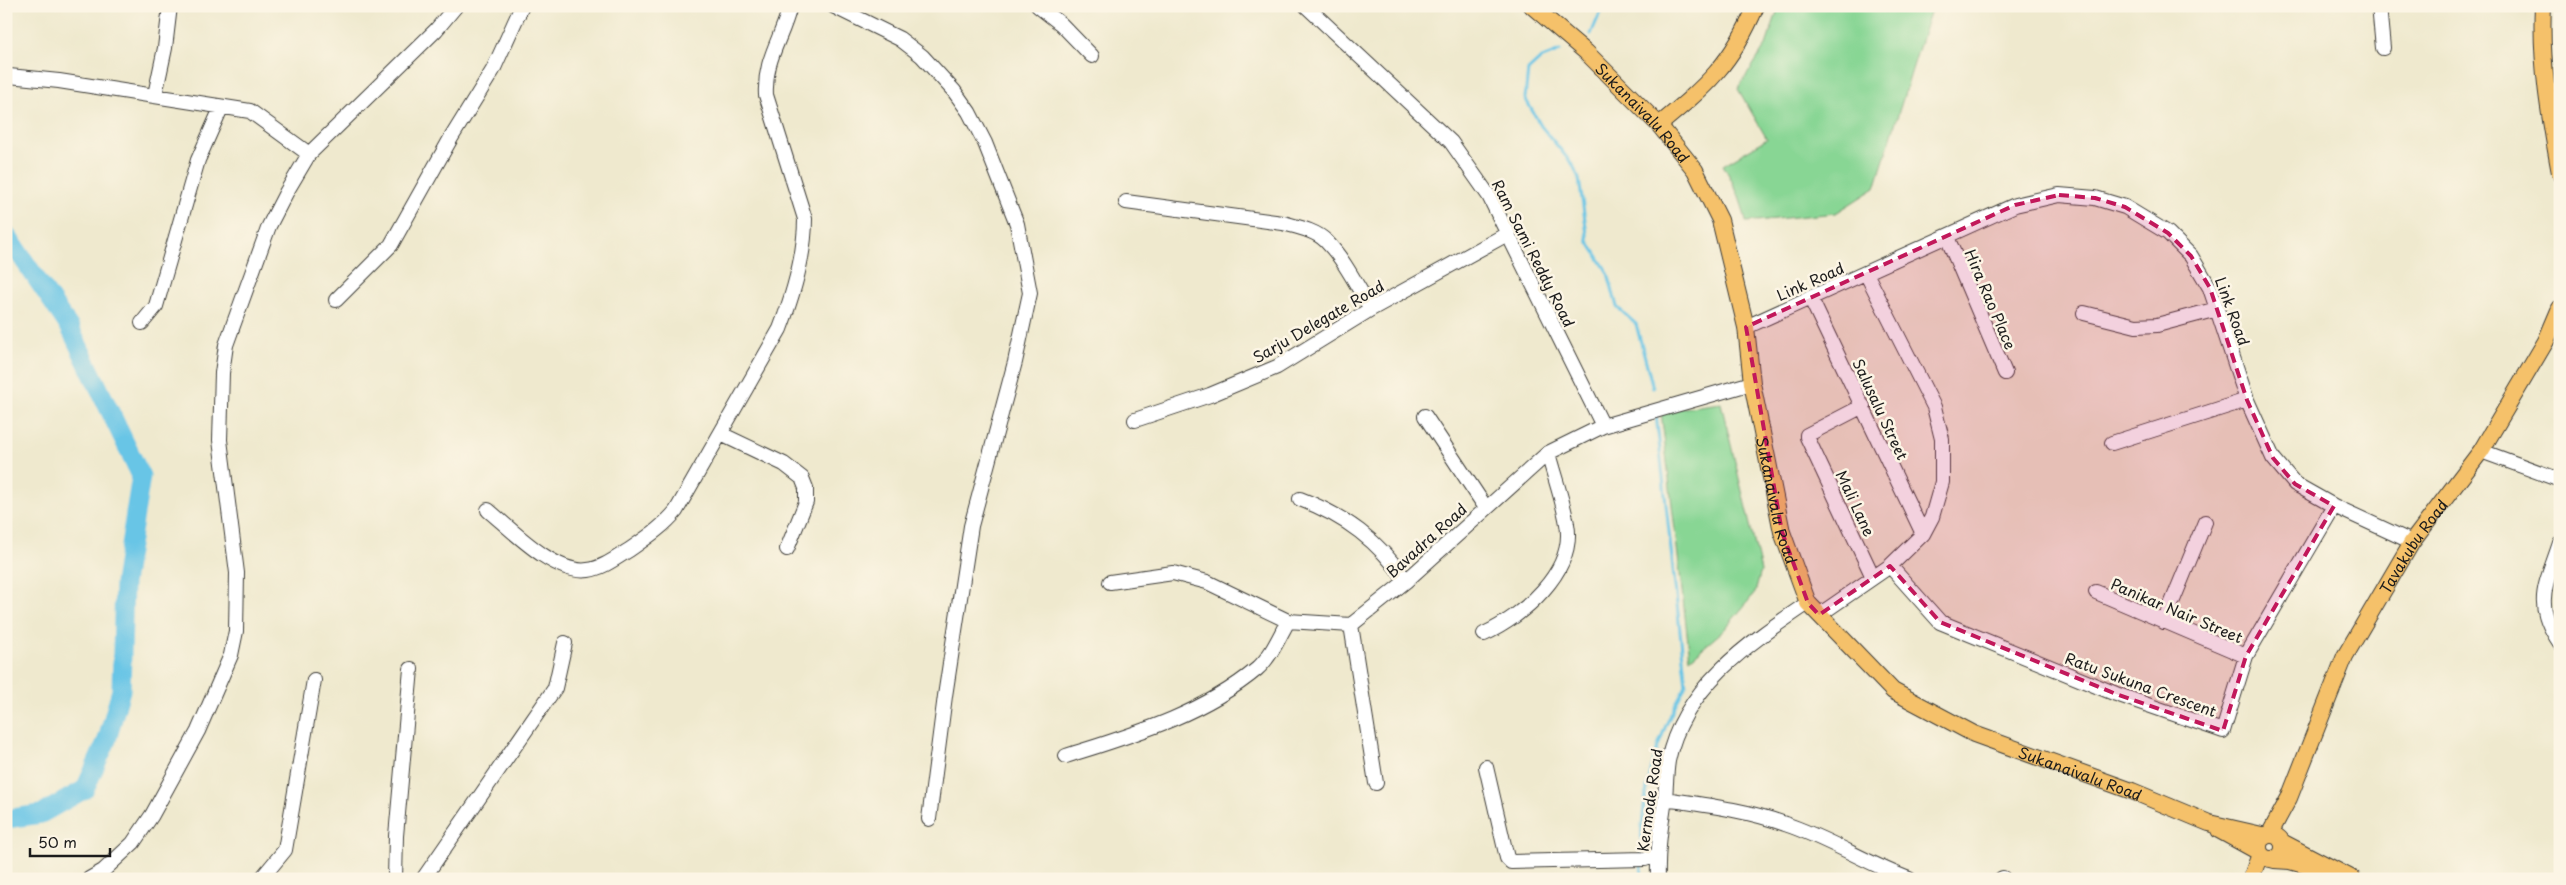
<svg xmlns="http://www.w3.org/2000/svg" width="2566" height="885" viewBox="0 0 2566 885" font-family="'Playpen Sans',sans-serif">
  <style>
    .green { fill: #88d694; stroke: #527958 }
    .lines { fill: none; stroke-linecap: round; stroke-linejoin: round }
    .stream { stroke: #68c5e6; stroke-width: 3 }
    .river { stroke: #68c5e6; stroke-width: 19 }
    .minor-casing { stroke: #3c3b37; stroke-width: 16 }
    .major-casing { stroke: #3c3b37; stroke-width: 18 }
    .minor { stroke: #fff; stroke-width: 14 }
    .major { stroke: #f5c16b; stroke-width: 16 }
    .marked { fill: #c2185b; fill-opacity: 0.2; stroke: #c2185b; stroke-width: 4; stroke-dasharray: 10 6; stroke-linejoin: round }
    .labels { text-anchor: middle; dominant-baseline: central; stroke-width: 5; stroke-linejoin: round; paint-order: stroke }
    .street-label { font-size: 15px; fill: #1c1c1c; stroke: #fcf5e5 }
  </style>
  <rect width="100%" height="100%" fill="#fcf5e5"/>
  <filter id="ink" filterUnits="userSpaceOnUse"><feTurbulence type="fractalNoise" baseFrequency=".02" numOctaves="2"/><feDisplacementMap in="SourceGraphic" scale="10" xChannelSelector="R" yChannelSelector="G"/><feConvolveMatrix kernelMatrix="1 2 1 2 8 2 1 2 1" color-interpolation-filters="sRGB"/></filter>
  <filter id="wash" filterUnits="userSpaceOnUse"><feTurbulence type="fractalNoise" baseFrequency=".0096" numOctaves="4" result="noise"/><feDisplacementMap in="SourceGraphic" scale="20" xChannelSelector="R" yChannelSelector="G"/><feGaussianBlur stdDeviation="1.12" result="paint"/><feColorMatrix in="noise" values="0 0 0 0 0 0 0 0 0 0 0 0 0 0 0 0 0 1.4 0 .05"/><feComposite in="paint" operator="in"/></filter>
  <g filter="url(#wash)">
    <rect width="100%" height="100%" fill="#efe9ce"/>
    <path class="green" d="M 1779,6 L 1932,6 L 1875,188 L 1836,213 L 1746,222 C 1742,201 1734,183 1723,165 L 1767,139 L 1738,89 L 1766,45 Z
      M 1721,403 L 1761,571 L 1755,593 L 1723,631 L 1690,659 L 1661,411 Z"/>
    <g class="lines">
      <path class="stream" d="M 1591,34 L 1603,6
        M 1560,51 L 1540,59 L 1528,70 L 1525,98 L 1541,126 L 1573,165 L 1579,179 L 1588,241 L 1608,273 L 1617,307 L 1636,324 L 1653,388
        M 1641,856 C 1640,796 1656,736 1686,685 L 1656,415
        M 1641,862 L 1642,879"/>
      <path class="river" d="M 6,234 L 70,328 L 141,476 L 124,583 L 121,690 L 107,740 L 85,789 L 41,814 L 6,819"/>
    </g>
  </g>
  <g filter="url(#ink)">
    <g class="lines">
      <defs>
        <path id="minor" d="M 833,6 L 900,39 L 922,56 L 954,91 L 969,112 L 985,143 L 1017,224 L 1030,293 L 1015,362 L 971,526 L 945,696 L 929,819
          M 1038,6 L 1061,24 L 1092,56
          M 1306,6 L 1451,142 L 1489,196 L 1603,426
          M 2379,6 L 2383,48
          M 9,76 L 59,81 L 250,111 L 309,154
          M 155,95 L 165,48 L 170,6
          M 1126,202 L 1283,223 C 1297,227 1315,230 1326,241 C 1344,259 1357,286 1371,309
          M 1947,237 L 2005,373
          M 1811,299 L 1923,534
          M 336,300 L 391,245 L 451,138 L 493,70 L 522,6
          M 2084,313 L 2136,326 L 2157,325 L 2217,309
          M 142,323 L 156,306 L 198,160 L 221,108
          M 1746,327 L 2015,205 L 2059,195 L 2095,198 L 2125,207 L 2168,233 L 2191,256 L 2210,288 L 2247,400 L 2273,458 L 2295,484 L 2334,506 L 2412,542
          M 1863,406 L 1807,435 L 1807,437 L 1873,577
          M 1425,416 L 1486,508
          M 1135,420 L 1210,395 L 1277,367 L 1371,309 L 1509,233
          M 721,434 L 784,464 L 802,478 L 806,488 L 806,502 L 787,549
          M 2112,443 L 2247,400
          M 2481,451 L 2560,480
          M 1300,499 C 1345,516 1379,541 1406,581
          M 488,510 C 512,530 555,575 588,570 C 603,568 616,558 629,550 C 646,538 663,527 676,511 L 780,329 C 793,295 805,256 805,219 L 766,95 C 764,59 782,39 790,6
          M 2560,543 C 2546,586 2532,602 2560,643
          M 1890,566 L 1940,622 L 2116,694 L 2223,731 L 2246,656 L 2334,506
          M 1110,582 L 1173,573 L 1207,582 L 1288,621 L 1351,625 L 1406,581 L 1548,453 L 1603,426 L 1752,383
          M 2096,592 L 2246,656
          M 1819,615 L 1890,566 L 1923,534 L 1932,517 L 1942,482 L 1942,439 L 1934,407 L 1866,273
          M 2164,622 L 2205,522
          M 1351,625 L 1376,783
          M 1484,634 C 1522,617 1576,571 1567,524 C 1563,500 1554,476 1548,453
          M 1066,756 C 1132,735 1202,715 1257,669 C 1271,657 1279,637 1288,621
          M 1486,767 L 1507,858 L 1511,862 L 1645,859 L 1657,855
          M 1665,799 C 1705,805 1747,810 1785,824 C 1828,838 1866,863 1909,879
          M 89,879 L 103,871 L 133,843 L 152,815 L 198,731 L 231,655 L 236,631 L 237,573 L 220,440 L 222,373 L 226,345 L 269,226 L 287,191 L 309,154 L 436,30 L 456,6
          M 261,879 L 285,850 L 314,680
          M 395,879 L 396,836 L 411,669
          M 423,879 L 555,688 L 565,643
          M 1658,879 C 1657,851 1661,826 1665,799 C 1666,787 1666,774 1668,761 C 1683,687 1749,643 1808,603
          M 2001,879 L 2003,878"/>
        <g id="major">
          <path id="s1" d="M 1532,6 L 1586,52 L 1659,125 L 1695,170 L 1720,220 L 1746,327 L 1752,383 L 1782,532 L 1808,603 L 1893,691 L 1974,734 L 2132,791 L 2209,823 L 2266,836"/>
          <path d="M 2543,6 C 2540,62 2550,118 2560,173"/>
          <path d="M 1659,125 C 1706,86 1732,64 1756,6"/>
          <path d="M 2219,830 L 2259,852"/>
          <circle cx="2271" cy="847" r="12"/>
          <path id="s2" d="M 2269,835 L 2289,798 L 2345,656 L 2412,542 L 2481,451 L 2546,341 L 2560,308"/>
          <path d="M 2282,842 L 2353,879"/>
          <path d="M 2274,860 L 2290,861 L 2322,870"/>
          <path d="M 2251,879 L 2260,854"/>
        </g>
      </defs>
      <use href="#minor" class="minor-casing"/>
      <use href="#major" class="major-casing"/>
      <use href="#minor" class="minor"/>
      <use href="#major" class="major"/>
    </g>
  </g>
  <path class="marked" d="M 2059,195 L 2095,198 L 2125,207 L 2168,233 L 2191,256 L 2210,288 L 2247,400 L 2273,458 L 2295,484 L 2334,506 L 2246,656 L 2223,731 L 2116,694 L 1940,622 L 1890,566 L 1819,615 L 1808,603 L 1782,532 L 1746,327 L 2015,205 Z"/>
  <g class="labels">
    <g class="street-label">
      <text stroke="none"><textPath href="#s1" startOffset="154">Sukanaivalu Road</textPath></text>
      <text transform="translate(1534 253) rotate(63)">Ram Sami Reddy Road</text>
      <text transform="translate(1810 281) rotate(-24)">Link Road</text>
      <text transform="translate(1991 299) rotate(67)">Hira Rao Place</text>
      <text transform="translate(2233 311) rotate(70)">Link Road</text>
      <text transform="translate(1318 321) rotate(-30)">Sarju Delegate Road</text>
      <text transform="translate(1881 409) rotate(65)">Salusalu Street</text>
      <text stroke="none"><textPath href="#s1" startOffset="574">Sukanaivalu Road</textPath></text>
      <text transform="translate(1856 503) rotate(65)">Mali Lane</text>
      <text transform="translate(1426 540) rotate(-42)">Bavadra Road</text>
      <text stroke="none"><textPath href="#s2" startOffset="324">Tavakubu Road</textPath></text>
      <text transform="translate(2177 610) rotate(23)">Panikar Nair Street</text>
      <text transform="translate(2141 684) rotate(20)">Ratu Sukuna Crescent</text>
      <text stroke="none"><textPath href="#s1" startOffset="1009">Sukanaivalu Road</textPath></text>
      <text transform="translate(1649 800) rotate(-82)">Kermode Road</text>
    </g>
  </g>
  <rect width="2566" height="885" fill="none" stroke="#fcf5e5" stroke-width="25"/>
  <path d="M30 848v8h80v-8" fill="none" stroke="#1c1c1c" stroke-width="2.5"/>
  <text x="38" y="848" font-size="15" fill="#1c1c1c" stroke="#fcf5e5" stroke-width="4" paint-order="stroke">50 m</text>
</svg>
